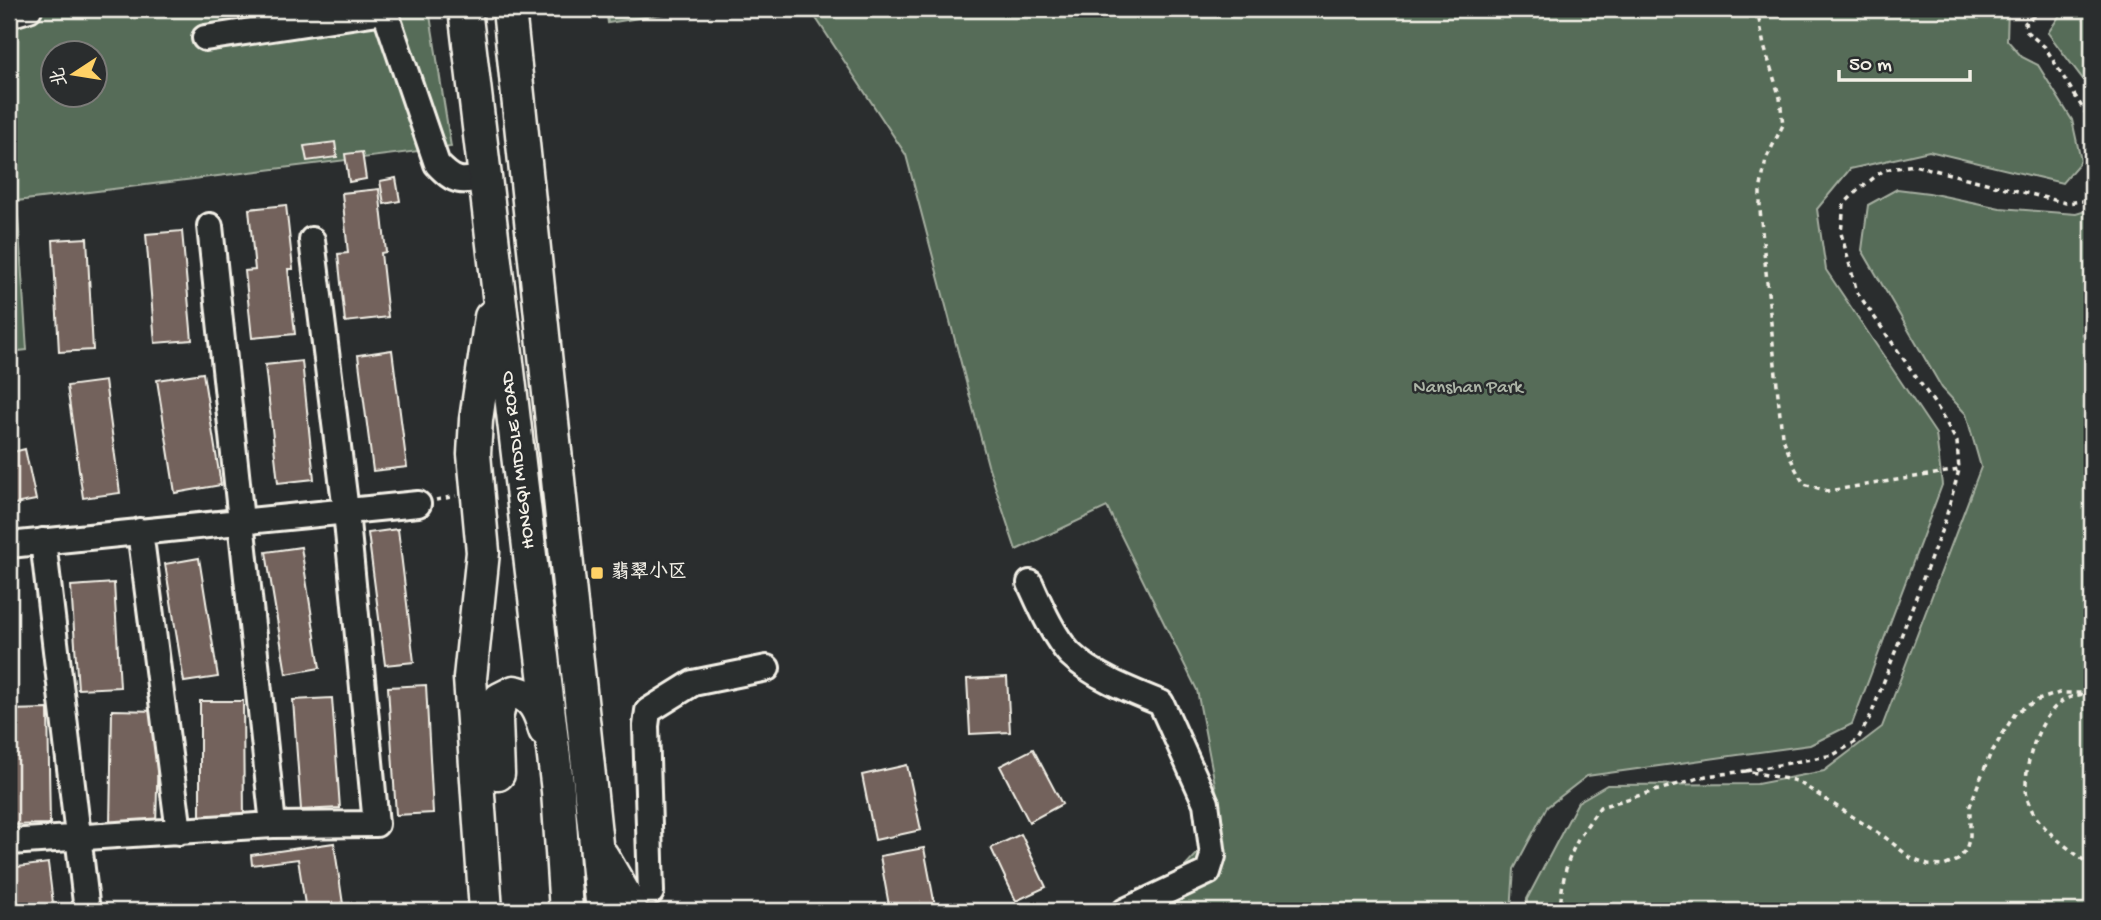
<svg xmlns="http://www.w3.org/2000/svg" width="2101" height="920" viewBox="0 0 2101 920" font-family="'Gochi Hand','LXGW WenKai TC',sans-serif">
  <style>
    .green { fill: #566c58; stroke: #a5aea0; stroke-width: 2; fill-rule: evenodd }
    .building { fill: #73625b; stroke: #f4f1e8; stroke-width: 2 }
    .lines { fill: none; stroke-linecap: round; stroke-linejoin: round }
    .minor-casing { stroke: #f4f1e8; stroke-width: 30 }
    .major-casing { stroke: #f4f1e8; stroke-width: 37 }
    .path { stroke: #f4f1e8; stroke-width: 3.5; stroke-dasharray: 5 5; stroke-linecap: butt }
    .minor { stroke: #2a2d2e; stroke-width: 24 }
    .major { stroke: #2a2d2e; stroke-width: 32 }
    .poi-dot { fill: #ffd166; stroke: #2a2d2e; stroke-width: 2.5 }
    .labels { text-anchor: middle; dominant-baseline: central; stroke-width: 5; stroke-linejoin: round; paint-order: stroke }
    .park-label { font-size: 19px; fill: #adb5a7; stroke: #2a2d2e }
    .street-label { font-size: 19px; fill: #f4f1e8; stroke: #2a2d2e }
    .poi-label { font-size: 19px; font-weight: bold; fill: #f4f1e8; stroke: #2a2d2e; text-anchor: start }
  </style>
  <rect width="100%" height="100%" fill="#2a2d2e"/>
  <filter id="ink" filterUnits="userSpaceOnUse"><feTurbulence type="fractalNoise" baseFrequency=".0143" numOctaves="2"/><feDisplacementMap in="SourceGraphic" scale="14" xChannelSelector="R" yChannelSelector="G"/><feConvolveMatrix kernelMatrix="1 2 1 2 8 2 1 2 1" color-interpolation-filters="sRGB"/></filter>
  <g filter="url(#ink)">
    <path class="green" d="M 9,9 L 429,9 L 451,147 L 17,201 L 27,350 L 9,352 ZM 52,52 L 94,52 L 94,94 L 52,94 Z
      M 606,9 L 693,9 L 608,23 Z
      M 810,9 L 2008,9 L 2007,40 L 2022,57 L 2038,65 L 2072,120 L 2081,161 L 2062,183 L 1929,151 L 1850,169 L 1817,209 L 1826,270 L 1936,434 L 1942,485 L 1852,724 L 1810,745 L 1587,776 L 1547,807 L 1514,869 L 1511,911 L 1144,911 L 1223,826 L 1197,690 L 1107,507 L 1016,550 L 988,465 L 906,155 Z
      M 2064,9 L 2092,9 L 2092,91 L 2048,33 Z
      M 1897,189 L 1929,193 L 2000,208 L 2076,214 L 2092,209 L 2092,911 L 1527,911 L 1527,899 L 1578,802 L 1607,785 L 1757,784 L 1824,771 L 1882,727 L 1981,467 L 1966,414 L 1942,388 L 1862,250 L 1868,205 Z"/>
    <path class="building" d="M 335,142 L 337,157 L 307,161 L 304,146 Z
      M 362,152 L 366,179 L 349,182 L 345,154 Z
      M 396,178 L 400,201 L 384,204 L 380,181 Z
      M 379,189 L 386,252 L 381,253 L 388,317 L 345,322 L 338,254 L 348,253 L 342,193 Z
      M 286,205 L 293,269 L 288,269 L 295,334 L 252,338 L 245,271 L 255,270 L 249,209 Z
      M 182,231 L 192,340 L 155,343 L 146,234 Z
      M 87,238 L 93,350 L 59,352 L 53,240 Z
      M 392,350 L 407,467 L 373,471 L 358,355 Z
      M 302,361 L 314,479 L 278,483 L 265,365 Z
      M 203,373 L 221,485 L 175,493 L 157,380 Z
      M 105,381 L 120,493 L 83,498 L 67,386 Z
      M 25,449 L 36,500 L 9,505 L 9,453 Z
      M 398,529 L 414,662 L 385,665 L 368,533 Z
      M 301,547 L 320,668 L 286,674 L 266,552 Z
      M 199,558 L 218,677 L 184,682 L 165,564 Z
      M 114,583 L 120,687 L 78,689 L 71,586 Z
      M 1007,677 L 1010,732 L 970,734 L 967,679 Z
      M 426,685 L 433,813 L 396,815 L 388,687 Z
      M 332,698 L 340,808 L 301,810 L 293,700 Z
      M 200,701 L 243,701 L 244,821 L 200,821 Z
      M 48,709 L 50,824 L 9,825 L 9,710 Z
      M 112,710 L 159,711 L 156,827 L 110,826 Z
      M 1033,749 L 1062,804 L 1029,822 L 1000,766 Z
      M 907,765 L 921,830 L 875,840 L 862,775 Z
      M 1021,834 L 1046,887 L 1016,901 L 991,848 Z
      M 334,843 L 344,911 L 306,911 L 298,859 L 252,865 L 251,855 Z
      M 924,848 L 936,911 L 890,911 L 880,856 Z
      M 48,863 L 54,911 L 14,911 L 9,868 Z
      M 183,905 L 184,911 L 148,911 L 148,910 Z"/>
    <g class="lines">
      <defs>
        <path id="minor" d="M 9,15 L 29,9
          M 205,38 L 385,11 L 437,164 C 455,183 461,183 486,176
          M 210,226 L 273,825
          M 140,531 L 179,832
          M 43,541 L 87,911
          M 9,545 L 418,504
          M 1030,583 C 1040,605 1053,636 1070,654 C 1094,677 1131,691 1161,703 L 1206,803 L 1213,856 L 1208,872 L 1125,911
          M 9,842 L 273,825 L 376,824 L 346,511 L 312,240
          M 651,892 L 646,726 L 648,711 L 693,683 L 767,668"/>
        <path id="major" d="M 465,9 L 558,791 L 566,911
          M 509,9 L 603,911
          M 498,774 L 496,720 L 500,699 L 514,692 C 534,695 540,713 545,730
          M 602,856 L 623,892 L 631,911
          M 486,911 L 470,678 L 483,552 L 474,454 L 476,420 L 491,317"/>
      </defs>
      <use href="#minor" class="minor-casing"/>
      <use href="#major" class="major-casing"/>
      <path class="path" d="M 1757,9 L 1764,46 L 1780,98 L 1783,125 L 1766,159 L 1760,192 L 1760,210 L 1782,436 L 1794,466 L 1804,484 L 1828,491 L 1959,470
        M 2042,9 L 2025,23 L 2027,32 L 2045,47 L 2090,120 L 2092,127
        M 2092,303 C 2082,319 2079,335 2092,350
        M 436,500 L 456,496
        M 2092,693 C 2084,693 2068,697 2061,702 C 2037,719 2020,774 2028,801 C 2037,829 2071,849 2092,867
        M 1746,771 L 1833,755 L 1857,741 L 1871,715 L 1945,521 L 1959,470 L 1957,442 L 1939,410 L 1857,292 L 1841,233 L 1844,204 L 1858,190 L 1884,170 L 1914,165 L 2066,203 L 2083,201 L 2092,195
        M 1560,911 C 1563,862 1572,846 1600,807 L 1706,776 L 1746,771 L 1797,781 L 1886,838 L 1912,859 L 1928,865 L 1944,866 L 1958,860 L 1966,850 L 1970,836 L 1970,806 L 1979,782 L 1990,755 L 2016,712 L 2038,700 L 2059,693 L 2088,693
        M 1704,911 L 1708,909"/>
      <use href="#minor" class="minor"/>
      <use href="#major" class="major"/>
    </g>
  </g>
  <rect class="poi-dot" x="590" y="566" width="14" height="14" rx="3.5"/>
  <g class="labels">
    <g class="park-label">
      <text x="1468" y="388">Nanshan Park</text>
    </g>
    <g class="street-label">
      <text transform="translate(519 460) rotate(-97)">HONGQI MIDDLE ROAD</text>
    </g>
    <g class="poi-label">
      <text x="611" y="573">翡翠小区</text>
    </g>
  </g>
  <rect width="2101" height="920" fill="none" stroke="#2a2d2e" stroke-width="35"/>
  <rect x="18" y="18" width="2066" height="885" fill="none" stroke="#f4f1e8" stroke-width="2.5" filter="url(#ink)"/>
  <g transform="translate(74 74) rotate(258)"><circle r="33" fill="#2a2d2e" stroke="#7b7b78" stroke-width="2"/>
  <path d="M0-5L12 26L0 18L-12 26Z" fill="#ffd166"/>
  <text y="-10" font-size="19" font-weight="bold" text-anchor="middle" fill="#f4f1e8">北</text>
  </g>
  <path d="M1839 70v10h131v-10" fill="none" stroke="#f4f1e8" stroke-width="3.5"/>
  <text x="1849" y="70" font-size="21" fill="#f4f1e8" stroke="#2a2d2e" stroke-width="5" paint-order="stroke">50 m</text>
</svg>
